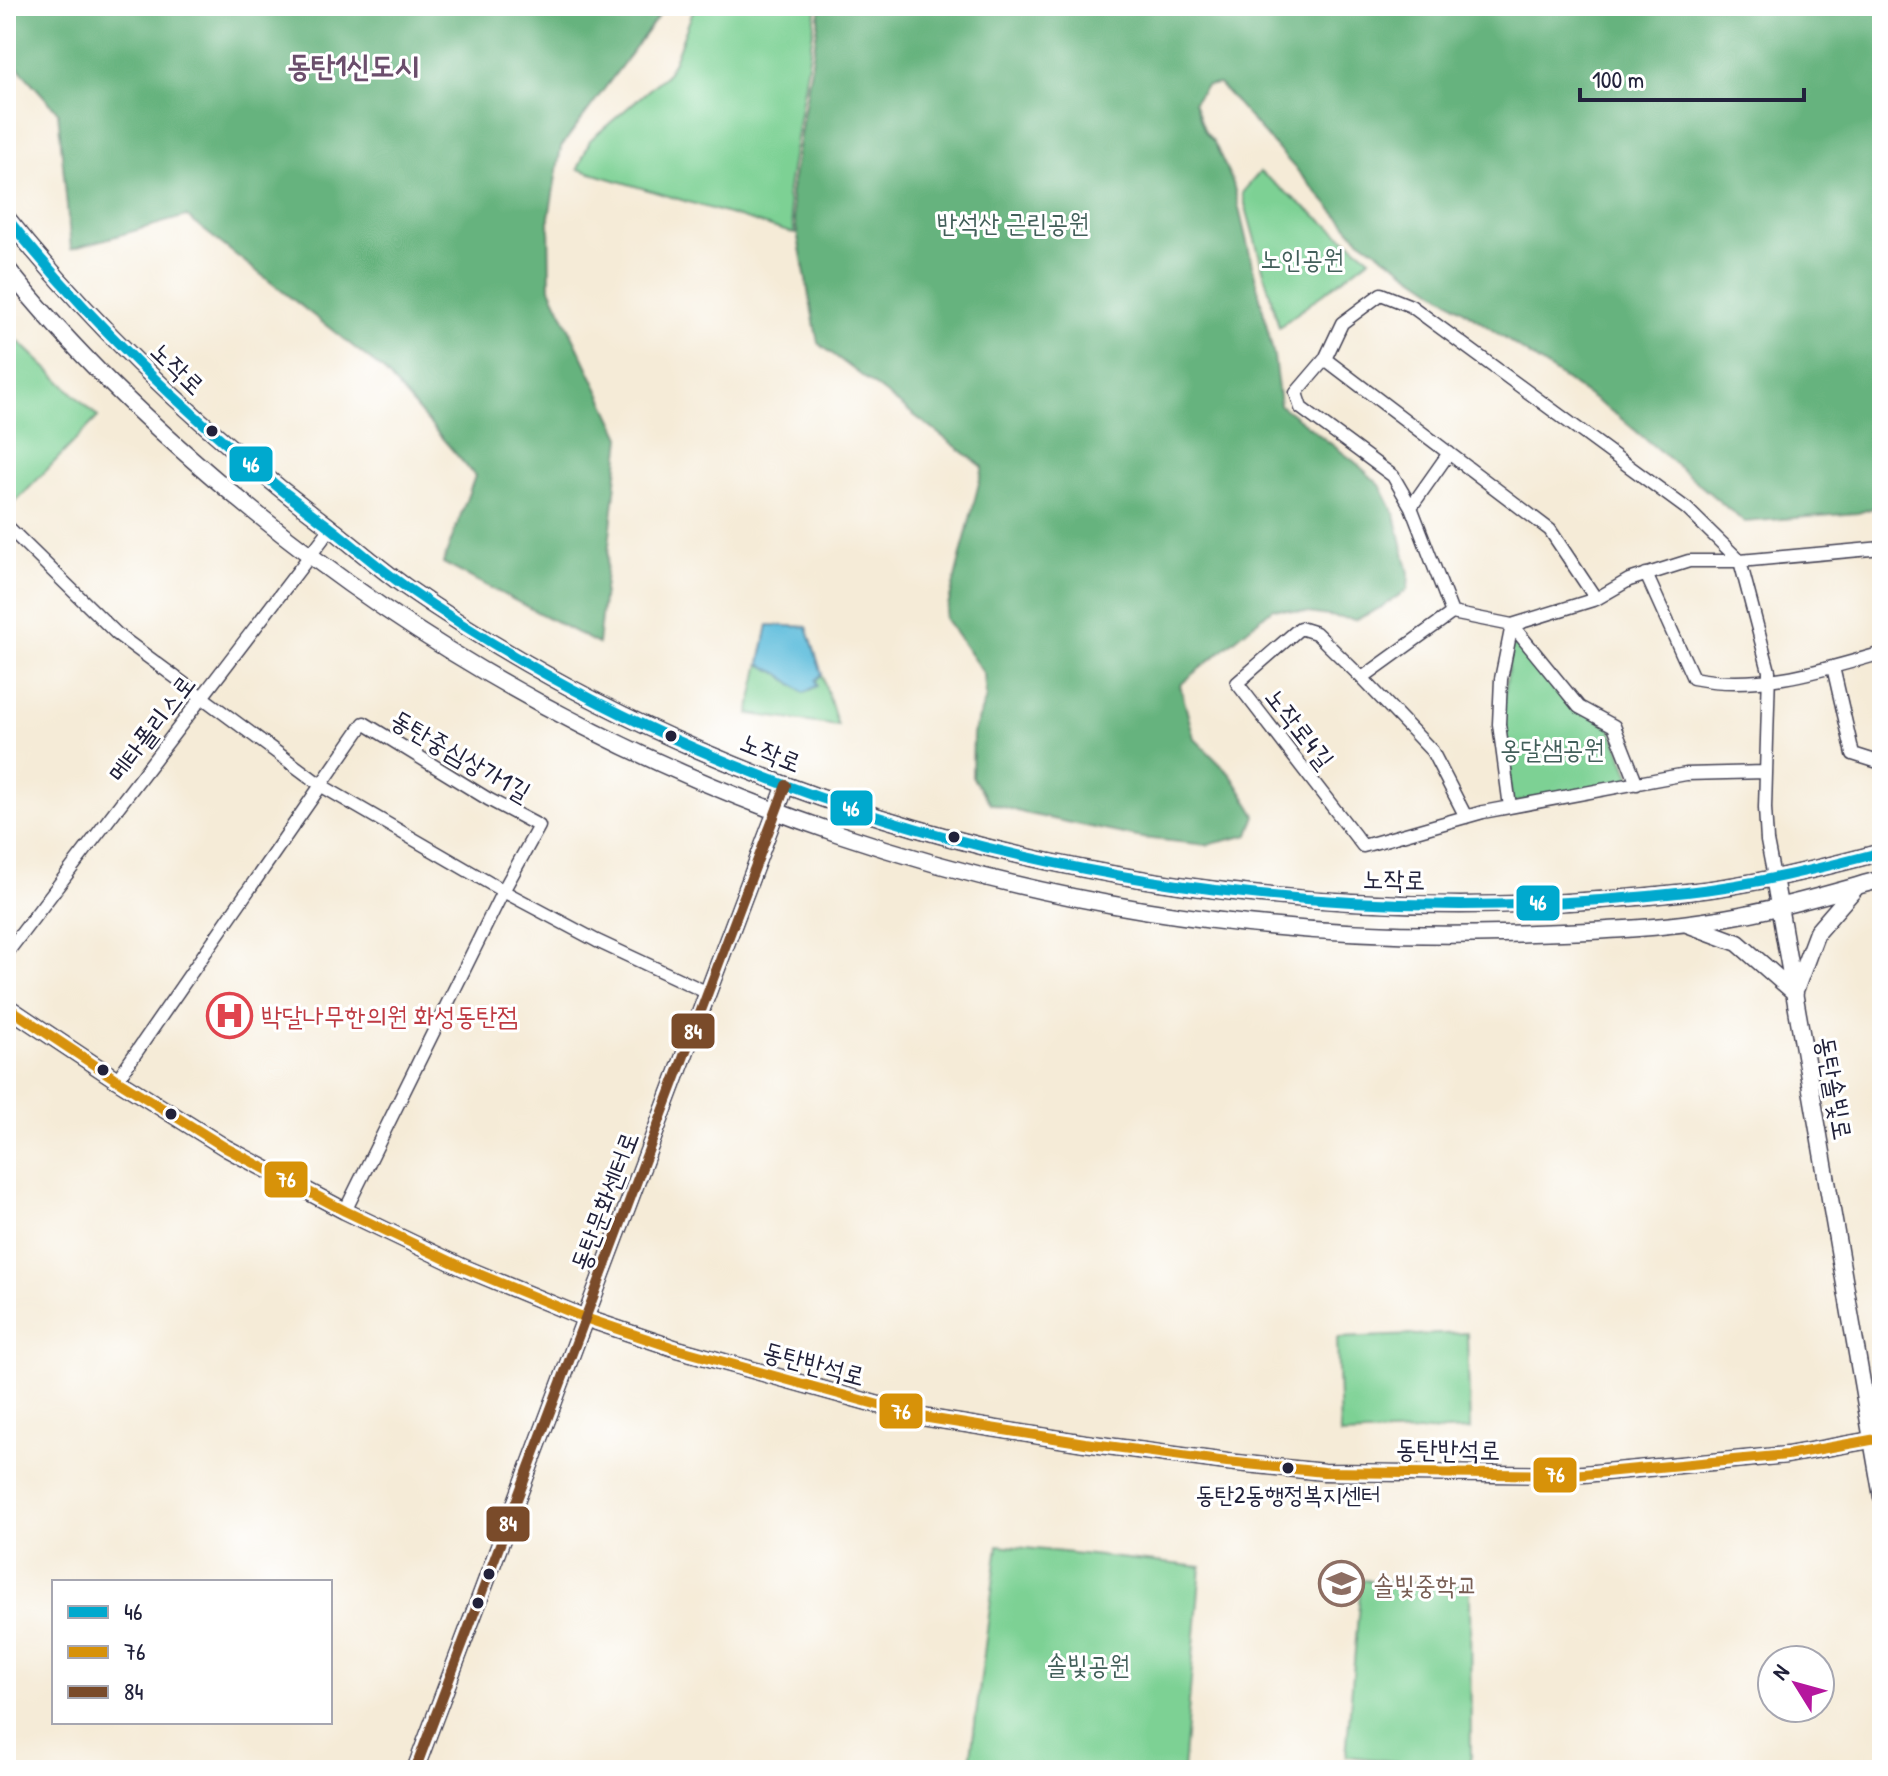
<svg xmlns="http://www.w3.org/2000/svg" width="1888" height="1776" viewBox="0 0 1888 1776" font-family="'Patrick Hand','Poor Story',sans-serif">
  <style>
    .green { fill: #7dd194; stroke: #507a68; stroke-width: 2 }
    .forest { fill: #66b37e; stroke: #446a5c; stroke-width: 2 }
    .water { fill: #5cbcdb; stroke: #3f6f8b; stroke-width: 2 }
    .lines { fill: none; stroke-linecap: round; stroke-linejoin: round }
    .minor-casing { stroke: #424052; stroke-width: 15 }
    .tertiary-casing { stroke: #424052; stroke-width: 19 }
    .minor { stroke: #fff; stroke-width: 12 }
    .tertiary { stroke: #fff; stroke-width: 16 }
    .bus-1-casing { stroke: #fff; stroke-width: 16 }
    .bus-2-casing { stroke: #fff; stroke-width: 16 }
    .bus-3-casing { stroke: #fff; stroke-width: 16 }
    .bus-1 { stroke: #00a9ce; stroke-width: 10 }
    .bus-2 { stroke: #d79209; stroke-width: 10 }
    .bus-3 { stroke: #7a4b2a; stroke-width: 10 }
    .bus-dot { fill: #22223b; stroke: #fff; stroke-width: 3 }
    .labels { text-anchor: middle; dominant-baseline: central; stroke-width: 6; stroke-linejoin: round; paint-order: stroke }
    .bus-label { font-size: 24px; fill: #22223b; stroke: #fff }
    .park-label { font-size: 26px; fill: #425f5a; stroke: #fff }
    .street-label { font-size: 26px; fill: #22223b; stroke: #fff }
    .health-label { font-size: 26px; fill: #be3a42; stroke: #fff; text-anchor: start }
    .education-label { font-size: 26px; fill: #785e54; stroke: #fff; text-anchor: start }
    .quarter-label { font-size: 30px; font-weight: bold; fill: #6b4e6c; stroke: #fff }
    .line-badge { stroke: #fff; stroke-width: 3 }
    .badge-label { font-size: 22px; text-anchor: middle; font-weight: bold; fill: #fff }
  </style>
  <rect width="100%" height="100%" fill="#fff"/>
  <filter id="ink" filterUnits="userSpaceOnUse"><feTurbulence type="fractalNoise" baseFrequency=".0125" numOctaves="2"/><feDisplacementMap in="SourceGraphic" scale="16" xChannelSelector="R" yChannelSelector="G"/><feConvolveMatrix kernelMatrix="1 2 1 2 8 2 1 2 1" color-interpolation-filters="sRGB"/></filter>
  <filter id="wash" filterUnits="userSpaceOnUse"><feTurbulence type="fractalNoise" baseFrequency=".006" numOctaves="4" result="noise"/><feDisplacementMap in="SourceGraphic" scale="32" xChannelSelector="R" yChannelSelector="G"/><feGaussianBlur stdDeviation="1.8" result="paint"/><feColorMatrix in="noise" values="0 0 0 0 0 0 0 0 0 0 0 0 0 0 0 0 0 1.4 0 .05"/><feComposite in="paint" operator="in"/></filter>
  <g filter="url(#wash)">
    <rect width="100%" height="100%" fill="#f5ebd7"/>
    <path class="green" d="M 695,6 L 817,6 L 787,195 L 795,234 L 578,169 L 590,140 L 666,75 L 674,61 Z
      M 1260,172 L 1370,258 L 1279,327 L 1242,193 Z
      M 15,338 L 98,417 L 6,512 L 6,346 Z
      M 768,625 L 807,627 L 838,726 L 749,714 Z
      M 1513,630 L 1577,708 L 1610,726 L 1632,780 L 1512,803 L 1501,724 Z
      M 1467,1333 L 1470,1430 L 1340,1435 L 1337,1338 Z
      M 998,1545 L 1201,1567 L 1183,1770 L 969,1770 Z
      M 1361,1580 L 1470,1585 L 1471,1770 L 1346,1756 Z"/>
    <path class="forest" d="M 6,6 L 666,6 L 561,147 L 549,217 L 550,288 L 621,437 L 598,644 L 443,563 L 475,476 L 382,369 L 186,216 L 71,249 L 58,112 L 6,54 Z
      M 821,6 L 1882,6 L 1882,505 L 1858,513 L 1744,522 L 1618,416 L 1358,238 L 1219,84 L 1206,86 L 1194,102 L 1205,132 L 1214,142 L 1233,183 L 1274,357 L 1280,405 L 1355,462 L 1380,485 L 1395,515 L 1409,573 L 1408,589 L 1384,606 L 1356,620 L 1273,608 L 1180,685 L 1194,738 L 1231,775 L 1256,815 L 1249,835 L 1207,845 L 1142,838 L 1024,813 L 990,803 L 972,777 L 973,734 L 986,698 L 984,674 L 945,618 L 983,467 L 818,343 L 790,195 Z"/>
    <path class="water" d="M 768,625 L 807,627 L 822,674 L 816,680 L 817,686 L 804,693 L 780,674 L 760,664 Z"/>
  </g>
  <g filter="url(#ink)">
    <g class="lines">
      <defs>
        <path id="minor" d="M 1325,359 L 1550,530 L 1596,599
          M 1411,507 L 1449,453
          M 6,525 L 117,634 L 322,786 L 503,891 L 597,941 L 708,993
          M 1646,574 L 1693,678 C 1757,691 1820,671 1882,653
          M 1452,613 L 1512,625 L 1501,679 L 1499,724 L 1510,807
          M 1833,667 L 1853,754 L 1875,761 L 1882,758
          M 1362,678 L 1432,751 L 1466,817
          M 1766,772 L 1686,774 L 1483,812 L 1363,846 L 1237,683 L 1300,628 L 1316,633 L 1362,678 L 1452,613 L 1411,507 L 1393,476 L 1301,408 L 1296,393 L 1325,359 L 1342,323 L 1381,294 L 1411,306 L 1687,509 L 1740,561 L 1769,671 L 1765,808 L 1767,841 L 1774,877
          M 1637,784 L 1614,726 L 1579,707 L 1512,625 L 1596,599 L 1629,580 L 1689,561 L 1740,561 L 1882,548
          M 6,954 L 331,528
          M 117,1080 L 364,723 L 488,799 L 539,826 L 503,891 L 345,1211"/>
        <path id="tertiary" d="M 6,217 C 98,332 206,433 323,522 C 351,543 377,567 406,587 C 775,844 1243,943 1687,892 C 1752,885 1818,869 1882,852
          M 6,267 C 77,357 163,437 251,509 C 603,796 1048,946 1501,934 C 1580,932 1662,930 1740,915 C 1789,906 1835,892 1882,879
          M 1774,877 L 1882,1497
          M 1687,924 L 1738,943 L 1795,993
          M 1796,988 L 1817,932 L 1857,886
          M 6,1006 L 117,1080 L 226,1148 L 345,1211 L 462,1267 L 585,1318 L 677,1349 L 922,1417 L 1085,1443 L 1227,1462 L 1324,1472 L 1573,1475 L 1787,1455 L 1882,1438
          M 415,1770 L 786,785"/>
      </defs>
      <use href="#minor" class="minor-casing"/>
      <use href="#tertiary" class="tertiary-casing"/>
      <use href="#minor" class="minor"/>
      <use href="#tertiary" class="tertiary"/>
      <defs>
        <path id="bus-1" d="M 6,217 C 98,332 206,433 323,522 C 351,543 377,567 406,587 C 775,844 1243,943 1687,892 C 1752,885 1818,869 1882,852"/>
        <path id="bus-2" d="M 6,1006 L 117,1080 L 226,1148 L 345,1211 L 462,1267 L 585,1318 L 677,1349 L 922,1417 L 1085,1443 L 1227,1462 L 1324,1472 L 1573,1475 L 1787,1455 L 1882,1438"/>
        <path id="bus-3" d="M 415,1770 L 786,785"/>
      </defs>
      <use href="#bus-1" class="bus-1-casing"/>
      <use href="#bus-2" class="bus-2-casing"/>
      <use href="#bus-3" class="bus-3-casing"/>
      <use href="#bus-1" class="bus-1"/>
      <use href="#bus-2" class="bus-2"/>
      <use href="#bus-3" class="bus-3"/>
    </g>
  </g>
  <defs>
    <symbol id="hospital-ring" viewBox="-11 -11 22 22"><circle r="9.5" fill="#fff" stroke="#e0444e" stroke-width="1.5"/><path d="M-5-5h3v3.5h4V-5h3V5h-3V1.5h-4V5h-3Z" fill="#e0444e"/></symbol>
    <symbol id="school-ring" viewBox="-11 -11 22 22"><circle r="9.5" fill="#fff" stroke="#8d6e63" stroke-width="1.5"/><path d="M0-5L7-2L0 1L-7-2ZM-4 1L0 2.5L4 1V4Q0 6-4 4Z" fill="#8d6e63"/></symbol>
  </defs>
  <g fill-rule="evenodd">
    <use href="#hospital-ring" x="204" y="990" width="51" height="51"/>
    <use href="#school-ring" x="1316" y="1558" width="51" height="51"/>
  </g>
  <g class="bus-dot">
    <circle cx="212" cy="431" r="7"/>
    <circle cx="671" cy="736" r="7"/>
    <circle cx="954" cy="837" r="7"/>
    <circle cx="103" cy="1070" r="7"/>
    <circle cx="171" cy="1114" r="7"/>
    <circle cx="1288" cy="1468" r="7"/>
    <circle cx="489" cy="1574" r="7"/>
    <circle cx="478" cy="1603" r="7"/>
  </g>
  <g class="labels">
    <g class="bus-label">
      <text x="1288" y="1494">동탄2동행정복지센터</text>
    </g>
    <g class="park-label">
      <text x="1013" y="222">반석산 근린공원</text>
      <text x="1302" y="258">노인공원</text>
      <text x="1552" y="748">옹달샘공원</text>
      <text x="1088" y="1664">솔빛공원</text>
    </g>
    <g class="street-label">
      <text transform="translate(178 368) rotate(44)">노작로</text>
      <text transform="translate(151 728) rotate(-53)">메타폴리스로</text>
      <text transform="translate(1300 728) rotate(52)">노작로4길</text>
      <text transform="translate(771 752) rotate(22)">노작로</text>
      <text transform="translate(461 755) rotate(30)">동탄중심상가1길</text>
      <text transform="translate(1394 879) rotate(1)">노작로</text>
      <text transform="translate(1835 1088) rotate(80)">동탄솔빛로</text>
      <text transform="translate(604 1201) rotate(-69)">동탄문화센터로</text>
      <text transform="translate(814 1363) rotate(15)">동탄반석로</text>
      <text transform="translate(1448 1449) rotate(1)">동탄반석로</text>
    </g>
    <g class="health-label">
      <text x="261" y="1015">박달나무한의원 화성동탄점</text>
    </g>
    <g class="education-label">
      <text x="1373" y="1584">솔빛중학교</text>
    </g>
    <g class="quarter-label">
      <text x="353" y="65">동탄1신도시</text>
    </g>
  </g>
  <g class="line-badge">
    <rect x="228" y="445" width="46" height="38" rx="8" fill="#00a9ce"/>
    <rect x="829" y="789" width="45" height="38" rx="8" fill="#00a9ce"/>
    <rect x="1515" y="884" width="46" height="38" rx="8" fill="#00a9ce"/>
    <rect x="670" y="1012" width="46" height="38" rx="8" fill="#7a4b2a"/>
    <rect x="263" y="1160" width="46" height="39" rx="8" fill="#d79209"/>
    <rect x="878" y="1392" width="46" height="38" rx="8" fill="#d79209"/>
    <rect x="1532" y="1456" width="46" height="38" rx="8" fill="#d79209"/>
    <rect x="485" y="1505" width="46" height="38" rx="8" fill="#7a4b2a"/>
  </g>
  <g class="badge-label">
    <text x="251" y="472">46</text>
    <text x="851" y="816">46</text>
    <text x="1538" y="910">46</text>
    <text x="693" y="1039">84</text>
    <text x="286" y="1187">76</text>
    <text x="901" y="1419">76</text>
    <text x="1555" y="1482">76</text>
    <text x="508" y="1531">84</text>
  </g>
  <rect width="1888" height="1776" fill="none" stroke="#fff" stroke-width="32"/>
  <rect x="52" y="1580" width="280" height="144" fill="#ffffff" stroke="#a7a7b1" stroke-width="2"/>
  <rect x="68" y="1606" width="40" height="12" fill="#00a9ce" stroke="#a7a7b1" stroke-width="2"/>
  <text x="124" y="1620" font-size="24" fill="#22223b">46</text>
  <rect x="68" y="1646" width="40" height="12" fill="#d79209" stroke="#a7a7b1" stroke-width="2"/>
  <text x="124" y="1660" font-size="24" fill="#22223b">76</text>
  <rect x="68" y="1686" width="40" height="12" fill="#7a4b2a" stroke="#a7a7b1" stroke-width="2"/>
  <text x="124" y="1700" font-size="24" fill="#22223b">84</text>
  <g transform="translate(1796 1684) rotate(307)"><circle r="38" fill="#ffffff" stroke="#a7a7b1" stroke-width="2"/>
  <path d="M0-6L14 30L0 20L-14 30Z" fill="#b5179e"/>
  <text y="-12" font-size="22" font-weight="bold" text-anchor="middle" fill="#22223b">N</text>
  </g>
  <path d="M1580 88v12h224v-12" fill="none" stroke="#22223b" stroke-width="4"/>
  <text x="1592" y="88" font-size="24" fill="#22223b" stroke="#ffffff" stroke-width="6" paint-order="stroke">100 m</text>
</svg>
